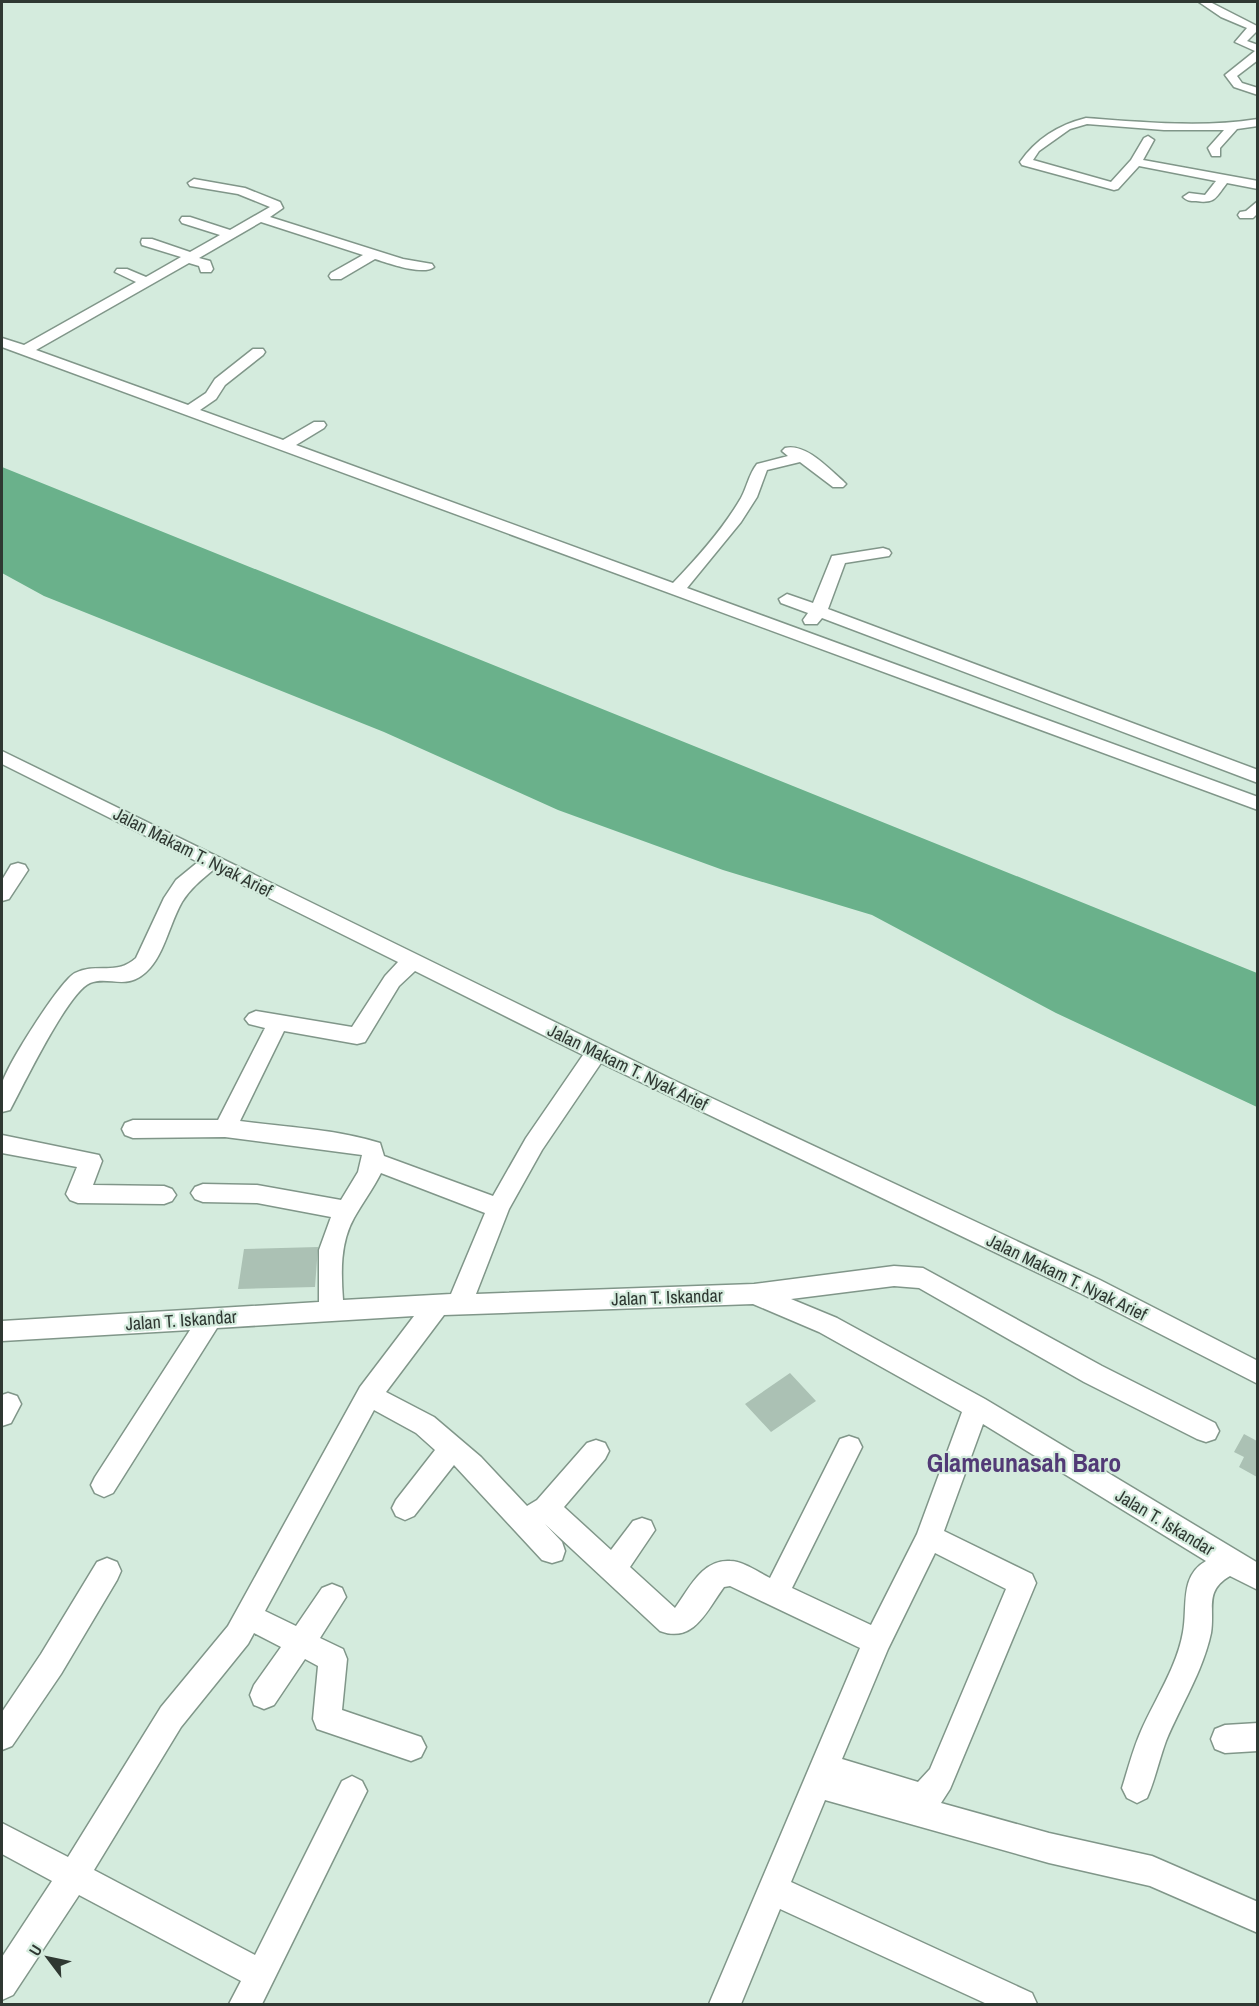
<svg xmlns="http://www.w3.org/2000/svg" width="1259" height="2006" viewBox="0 0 1259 2006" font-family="'Archivo Narrow',sans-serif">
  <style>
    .water { fill: #6ab18b }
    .building { fill: #abc1b4 }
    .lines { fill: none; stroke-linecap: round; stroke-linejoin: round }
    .minor-casing { stroke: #809689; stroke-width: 3 }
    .minor { fill: #fff; fill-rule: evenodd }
    .labels { text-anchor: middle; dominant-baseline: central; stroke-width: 4.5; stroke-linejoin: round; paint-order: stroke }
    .street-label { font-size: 18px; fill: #2f3832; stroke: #d4ebdd }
    .near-quarter-label { font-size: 26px; font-weight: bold; fill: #523a76; stroke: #d4ebdd }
  </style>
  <rect width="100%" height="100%" fill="#d4ebdd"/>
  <path class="water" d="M 2,467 L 1257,973 L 1257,1107 L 1056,1013 L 872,915 L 723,870 L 558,810 L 384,732 L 44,596 L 2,573 Z"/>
  <path class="building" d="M 318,1247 L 315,1287 L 238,1289 L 244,1249 Z
    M 790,1373 L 816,1401 L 771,1432 L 745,1404 Z
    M 1244,1434 L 1257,1441 L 1257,1477 L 1239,1467 L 1244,1457 L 1234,1452 Z"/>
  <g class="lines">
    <defs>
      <path id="minor" d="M 1199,2 L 1210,2 L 1257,26 L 1258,30 L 1247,41 L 1258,45 L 1258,60 L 1237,76 L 1242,83 L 1258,88 L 1258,95 L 1234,87 L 1225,75 L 1255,51 L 1235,42 L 1247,28 L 1221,17 Z
        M 1086,118 C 1143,122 1201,128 1258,119 L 1258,126 L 1237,129 L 1220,148 L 1220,156 L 1212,156 L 1208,148 L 1224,130 L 1164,130 L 1087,124 L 1070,129 L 1039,151 L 1033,160 L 1111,182 L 1131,160 L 1144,138 L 1148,136 L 1154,140 L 1143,160 L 1258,181 L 1258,189 L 1227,183 C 1216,197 1216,204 1196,201 C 1190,201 1187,201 1183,197 L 1189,193 L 1205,195 L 1216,181 L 1139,166 L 1118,189 L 1114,190 L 1022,165 L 1020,162 C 1036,139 1058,125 1086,118 Z
        M 194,179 L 245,188 L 280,202 L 283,208 L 270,217 L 403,259 L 432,264 L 434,267 C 423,276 388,263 375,259 L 341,279 L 331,279 L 329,276 L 331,273 L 363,255 L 261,222 L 199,258 L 210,261 L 213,269 L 211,272 L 201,272 L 199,266 L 189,263 L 36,350 L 188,405 L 206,393 L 215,379 L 253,349 L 263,349 L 265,352 L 263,355 L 225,385 L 216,399 L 200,410 L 283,440 L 314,422 L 324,422 L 326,425 L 324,428 L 296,445 L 673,583 C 698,557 723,529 741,498 C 747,487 749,474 757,464 L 788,456 L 782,451 L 785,448 C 806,443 829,469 843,481 L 846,484 L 843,487 L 833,487 L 800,462 L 767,470 L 757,497 L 741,522 L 687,588 L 1258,797 L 1258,810 L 2,347 L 2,338 L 24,345 L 136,282 L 115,272 L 117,269 L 127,269 L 146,277 L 181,257 L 142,245 L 141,242 L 142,239 L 152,239 L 190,252 L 220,235 L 182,223 L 180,220 L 182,217 L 190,217 L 230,230 L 270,207 L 238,194 L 190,186 L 188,183 Z
        M 1258,201 L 1258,213 L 1253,218 L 1240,218 L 1238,215 L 1240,212 L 1246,211 Z
        M 883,548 L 889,550 L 891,553 L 889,556 L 845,563 L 828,609 L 1258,770 L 1258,783 L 822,618 L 817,624 L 805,624 L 803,620 L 808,613 L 781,603 L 779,599 L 787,594 L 813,603 L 832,556 Z
        M 2,751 L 671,1079 L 1100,1280 L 1258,1361 L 1258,1384 L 1082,1294 L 601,1063 L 542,1150 L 509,1209 L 476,1294 L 754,1284 L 894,1266 L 923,1268 L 1102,1366 L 1215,1423 L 1219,1431 L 1215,1439 L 1206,1442 L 1197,1439 L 1084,1382 L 919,1288 L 894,1286 L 791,1299 L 837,1318 L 985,1399 L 1258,1563 L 1258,1590 L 1230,1576 C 1204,1591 1215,1608 1211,1633 C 1203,1671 1181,1705 1166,1741 C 1159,1760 1155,1780 1147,1798 L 1137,1803 L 1127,1798 L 1122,1788 C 1128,1769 1133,1749 1141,1731 C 1155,1699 1177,1667 1183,1632 C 1188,1607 1179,1576 1206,1561 L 983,1424 L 944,1531 L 1032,1574 L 1036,1583 L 950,1789 L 941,1803 L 1049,1833 L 1152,1856 L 1258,1902 L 1258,1933 L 1150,1886 L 1049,1863 L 825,1800 L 791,1882 L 1032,1993 L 1037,2004 L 987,2004 L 780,1909 L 741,2004 L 709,2004 L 860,1648 L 730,1586 L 724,1587 C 707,1610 694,1644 660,1631 L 545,1524 L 562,1542 L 565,1551 L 562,1560 L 552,1563 L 542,1560 L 454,1465 L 414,1516 L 405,1520 L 396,1516 L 392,1508 L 396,1500 L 435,1450 L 416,1433 L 374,1410 L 265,1611 L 296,1626 L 322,1588 L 332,1584 L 342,1588 L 346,1597 L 320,1638 L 343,1649 L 347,1659 L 342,1710 L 421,1737 L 426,1747 L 421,1757 L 411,1761 L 317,1729 L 313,1719 L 318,1666 L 305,1659 L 274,1705 L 264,1709 L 254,1705 L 250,1695 L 254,1685 L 281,1647 L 254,1633 L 248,1644 L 181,1727 L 94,1870 L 255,1955 L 342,1781 L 352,1776 L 362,1781 L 367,1791 L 362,1801 L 262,2004 L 229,2004 L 241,1981 L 79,1895 L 13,1995 L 2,2000 L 2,1957 L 52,1881 L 2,1854 L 2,1823 L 68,1857 L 161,1707 L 228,1626 L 360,1387 L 414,1316 L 217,1328 L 113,1493 L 104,1497 L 95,1493 L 91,1485 L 95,1477 L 190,1330 L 2,1341 L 2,1321 L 319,1302 L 319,1250 L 331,1217 L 257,1203 L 203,1202 L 195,1199 L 191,1193 L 195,1187 L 203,1184 L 257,1185 L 341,1200 L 358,1172 L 362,1155 L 225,1137 L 133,1138 L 125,1135 L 122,1129 L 125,1123 L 133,1120 L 218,1120 L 265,1028 L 249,1024 L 245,1019 L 249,1014 L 256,1011 L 352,1027 L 385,976 L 398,962 L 213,870 C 201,880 190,889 182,902 C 170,923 165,951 150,968 C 128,993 110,975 90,983 C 68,992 23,1086 10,1110 L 2,1112 C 2,1104 0,1093 2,1084 C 6,1066 60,981 75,973 C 98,962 116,976 136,958 L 164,898 L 176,880 L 198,862 L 2,764 ZM 415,971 L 583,1055 L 526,1138 L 493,1196 L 384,1156 L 380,1143 C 335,1129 286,1127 240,1121 L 284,1031 L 357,1044 L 365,1042 L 399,986 ZM 381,1173 L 485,1213 L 451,1294 L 343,1300 C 341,1272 340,1243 354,1218 C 363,1202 373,1189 381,1173 ZM 753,1304 L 819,1332 L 962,1412 L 917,1534 L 871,1625 L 792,1588 L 862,1447 L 858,1439 L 849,1436 L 840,1439 L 770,1578 C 758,1572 743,1561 730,1561 C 702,1559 689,1589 675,1608 L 630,1567 L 655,1530 L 651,1521 L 642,1518 L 633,1521 L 611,1550 L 564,1507 L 605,1459 L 609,1451 L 605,1443 L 596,1440 L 587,1443 L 537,1500 L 527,1506 L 481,1457 L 434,1417 L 386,1392 L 444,1315 ZM 935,1553 L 1006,1589 L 930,1769 L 918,1782 L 842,1759 L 888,1649 Z
        M 18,863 L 25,865 L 28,870 L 9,899 L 2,901 L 2,880 L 11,865 Z
        M 2,1135 L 99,1155 L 102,1161 L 93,1185 L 164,1186 L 172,1189 L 176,1195 L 172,1201 L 164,1204 L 78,1203 L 70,1200 L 66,1194 L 77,1167 L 2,1153 Z
        M 8,1393 L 17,1396 L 21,1404 L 11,1423 L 2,1426 L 2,1395 Z
        M 107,1558 L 117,1562 L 121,1571 L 117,1580 L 61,1674 L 12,1746 L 2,1750 L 2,1712 L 41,1654 L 97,1562 Z
        M 1258,1723 L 1258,1751 L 1225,1753 L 1215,1749 L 1211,1739 L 1215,1729 L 1225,1725 Z"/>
    </defs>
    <use href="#minor" class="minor-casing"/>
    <use href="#minor" class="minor"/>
  </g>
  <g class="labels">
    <g class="street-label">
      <text transform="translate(193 852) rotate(27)">Jalan Makam T. Nyak Arief</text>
      <text transform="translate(628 1067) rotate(26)">Jalan Makam T. Nyak Arief</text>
      <text transform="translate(1067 1277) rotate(26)">Jalan Makam T. Nyak Arief</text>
      <text transform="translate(667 1297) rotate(-2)">Jalan T. Iskandar</text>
      <text transform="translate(181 1320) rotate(-4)">Jalan T. Iskandar</text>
      <text transform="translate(1165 1522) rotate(31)">Jalan T. Iskandar</text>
    </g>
    <g class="near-quarter-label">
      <text x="1024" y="1462">Glameunasah Baro</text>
    </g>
  </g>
  <rect width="1259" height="2006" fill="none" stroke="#2f3832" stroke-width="6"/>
  <g transform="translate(48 1958) rotate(302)" stroke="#d4ebdd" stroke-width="4.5" paint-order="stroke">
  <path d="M0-4.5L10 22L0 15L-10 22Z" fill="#2f3832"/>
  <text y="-9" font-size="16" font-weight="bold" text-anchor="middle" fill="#2f3832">U</text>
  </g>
</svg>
